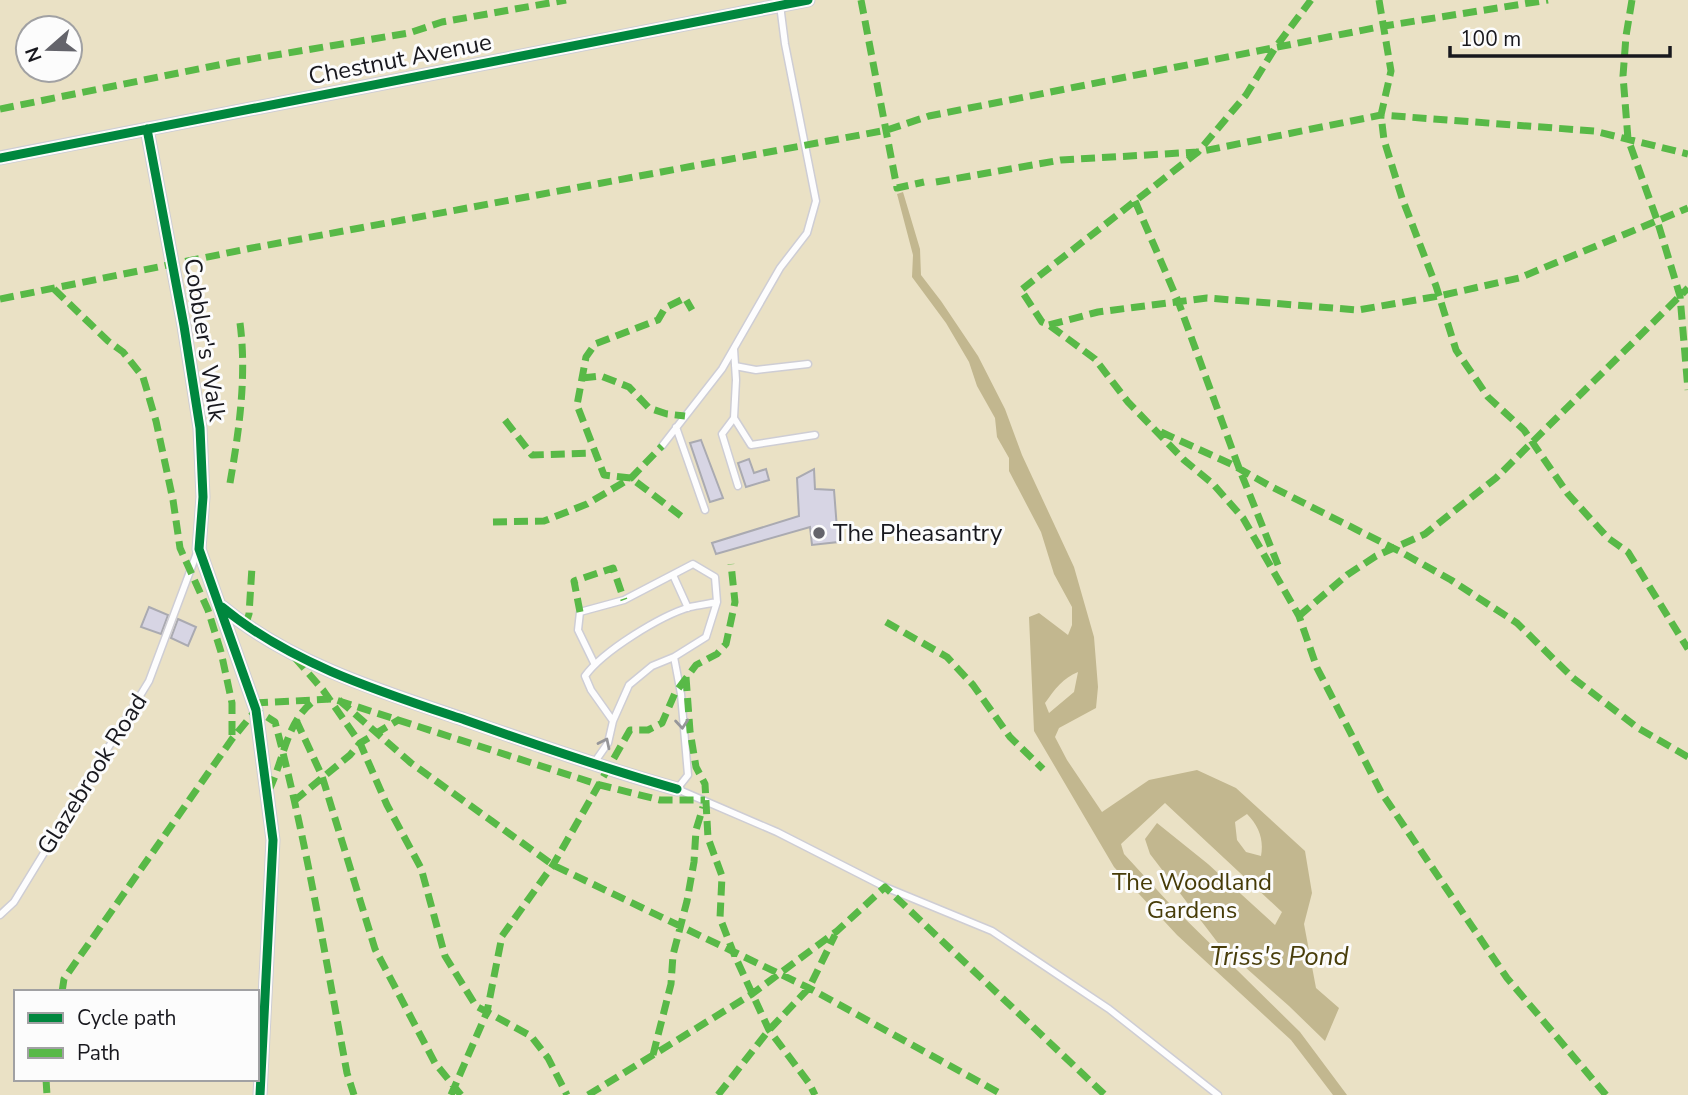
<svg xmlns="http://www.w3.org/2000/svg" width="1688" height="1095" viewBox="0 0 1688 1095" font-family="'Nunito Sans',sans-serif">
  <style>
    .green { fill: #eae1c5; fill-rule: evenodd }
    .water { fill: #c2b78f; fill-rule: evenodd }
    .building { fill: #d7d5e4; stroke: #aaaab1; stroke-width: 2 }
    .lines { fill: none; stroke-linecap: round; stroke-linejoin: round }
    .service-casing { stroke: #cecdd4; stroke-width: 9 }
    .minor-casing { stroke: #cecdd4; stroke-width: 15 }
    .service { stroke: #fdfdfe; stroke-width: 6 }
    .minor { stroke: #fdfdfe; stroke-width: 12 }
    .quiet { stroke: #58b947; stroke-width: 7; stroke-dasharray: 14 7; stroke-linecap: butt }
    .cycleway-casing { stroke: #fcfcfc; stroke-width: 13 }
    .cycleway { stroke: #00873e; stroke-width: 9 }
    .oneway { stroke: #969699 }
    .poi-dot { fill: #64646b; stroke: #fcfcfc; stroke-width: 2.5 }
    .labels { text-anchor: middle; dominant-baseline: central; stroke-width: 6; stroke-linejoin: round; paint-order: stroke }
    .street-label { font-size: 24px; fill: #18181e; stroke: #fcfcfc }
    .poi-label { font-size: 24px; fill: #18181e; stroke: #fcfcfc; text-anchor: start }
    .park-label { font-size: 24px; fill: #463b07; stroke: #fcfcfc }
    .water-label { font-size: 26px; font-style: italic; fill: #493e0b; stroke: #fcfcfc }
  </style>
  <rect width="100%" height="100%" fill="#f2f1fb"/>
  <path class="green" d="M 0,0 L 1688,0 L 1688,1095 L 0,1095 ZM 28,28 L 70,28 L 70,70 L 28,70 ZM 16,992 L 257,992 L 257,1079 L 16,1079 Z"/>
  <path class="water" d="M 903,192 L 920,249 L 921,275 L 941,301 L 978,356 L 1005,409 L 1022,455 L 1074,567 L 1094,637 L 1098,687 L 1096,708 L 1059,728 L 1055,737 L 1067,760 L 1102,812 L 1149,780 L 1197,770 L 1236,788 L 1305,851 L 1312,893 L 1304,924 L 1316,988 L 1339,1008 L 1325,1041 L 1289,1006 L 1218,943 L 1150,854 L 1145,839 L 1157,823 L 1208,864 L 1275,925 L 1282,912 L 1165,803 L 1121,844 L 1124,854 L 1169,903 L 1300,1032 L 1347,1095 L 1333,1095 L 1291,1040 L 1177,935 L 1114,867 L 1034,731 L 1029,617 L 1039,613 L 1068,635 L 1072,625 L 1072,607 L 1054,574 L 1041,532 L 1009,471 L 1009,458 L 997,437 L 995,418 L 977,386 L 969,362 L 946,323 L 912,277 L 913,255 L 897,194 ZM 1078,672 L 1074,692 L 1049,713 L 1045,703 C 1055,689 1063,678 1078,672 ZM 1247,814 C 1259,826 1264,840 1261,856 L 1246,852 L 1237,840 L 1235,822 Z"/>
  <path class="building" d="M 701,440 L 723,498 L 710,502 L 690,443 Z
    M 749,459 L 754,473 L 766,469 L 769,480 L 746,487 L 738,463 Z
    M 814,469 L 815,489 L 834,490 L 838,542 L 812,545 L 810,527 L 716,554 L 712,543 L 799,516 L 797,478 Z
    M 149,607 L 168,615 L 161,634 L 141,627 Z
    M 178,619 L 196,627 L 188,646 L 171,638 Z"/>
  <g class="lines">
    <defs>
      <path id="service" d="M 734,349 L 736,380 L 734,418 L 722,434 L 738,486
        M 735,366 L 756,370 L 808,364
        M 734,418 L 751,445 L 815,435
        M 676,427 L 705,510
        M 662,446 L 722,369 L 780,268 L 807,233 L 816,201 L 785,44 L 780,5
        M 673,575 L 688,608
        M 674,657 L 681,694 L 688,775 L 677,789 L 777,832 L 885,887 L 992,931 L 1109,1009 L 1218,1095
        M 613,721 L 591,690 L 585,676 C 603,651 660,616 690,607 C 699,605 708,604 717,602
        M 594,763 L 608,743 L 613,721 L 629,685 L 652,666 L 674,657 L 706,637 L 717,602 L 715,577 L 693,564 L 624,600 L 580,612 L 578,630 L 594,663
        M 0,915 L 14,902 L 149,681 L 198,550"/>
      <path id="minor" d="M 147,129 L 184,326 L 200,428 L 203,497 L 199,549 L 256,710 L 273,840 L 260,1095
        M 0,158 L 808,0
        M 222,607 C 292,665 383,692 468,721 C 538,745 607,770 677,789"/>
    </defs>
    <use href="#service" class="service-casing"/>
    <use href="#minor" class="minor-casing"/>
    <use href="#service" class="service"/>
    <use href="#minor" class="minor"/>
    <path class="quiet" d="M 861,0 L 897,188 L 924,182
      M 1379,0 L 1391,71 L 1381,115 L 1384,140 L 1402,198 L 1436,286 L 1456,350 L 1488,397 L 1524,430 L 1568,494 L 1608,538 L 1628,552 L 1688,649
      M 1632,0 L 1626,36 L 1623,76 L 1628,139 L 1657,220 L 1680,296 L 1688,390
      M 0,109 L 233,62 L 409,33 L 442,22 L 566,0
      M 936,182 L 1061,160 L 1198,152 L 1246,95 L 1275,48 L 1311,0
      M 1135,201 L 1178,301 L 1239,468 L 1278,565
      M 54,289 L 108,341 L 123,352 L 143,377 L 156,421 L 173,500 L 180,548 L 208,610 L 221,652 L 232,703 L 232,739
      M 0,299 L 252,248 L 887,130 L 929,116 L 1384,26 L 1548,0
      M 1049,325 L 1098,312 L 1207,298 L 1358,310 L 1439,296 L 1519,278 L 1688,208
      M 582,378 L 601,376 L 629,387 L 649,408 L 667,414 L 685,416
      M 505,420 L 532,455 L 595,453
      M 1161,432 L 1231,464 L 1270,486 L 1401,552 L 1451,580 L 1517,623 L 1573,678 L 1638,728 L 1688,757
      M 230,483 C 239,431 247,376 240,323
      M 681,516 L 631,478 L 604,475 L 577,405 L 586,357 L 595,344 L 658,320 L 665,308 L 685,298 L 692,310
      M 493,522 L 544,521 L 587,504 L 631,478 L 662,446
      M 580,612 L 574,581 L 613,568 L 624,600
      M 1299,616 L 1347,575 L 1376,556 L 1425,534 L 1496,478 L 1688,288
      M 886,622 L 947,657 L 973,685 L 1010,737 L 1043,769
      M 245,626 L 249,614 L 252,567
      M 295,658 L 323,690 L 360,743 L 387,805 L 421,868 L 445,956 L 476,1006 L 531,1036 L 548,1058 L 567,1095
      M 686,677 L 690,731 L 696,767 L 705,784 L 708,838 L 722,876 L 720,918 L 734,954 L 769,1030 L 809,1083 L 815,1095
      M 339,700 L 411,763 L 553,865 L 809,988 L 1003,1095
      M 254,703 L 333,699 L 600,785 L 660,800 L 705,800
      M 296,720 L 322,776 L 375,949 L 435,1063 L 461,1095
      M 269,790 C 284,760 287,717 317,699
      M 294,801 L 350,755 L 360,743 L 400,719
      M 62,992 L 64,979 L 232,739 L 256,710 L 275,722 C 306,838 325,956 347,1073 L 354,1095
      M 653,1055 L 671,984 L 673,955 L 687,901 L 694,862 L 696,830 L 703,807
      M 46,1079 L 47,1095
      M 451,1095 L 487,1012 L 502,936 L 553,865 L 630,730 L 648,730 L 662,723 L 675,693 L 696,665 L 717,654 L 726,644 L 735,602 L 731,564
      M 588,1095 L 752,994 L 837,931 L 885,887 L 1105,1095
      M 718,1095 L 769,1030 L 809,988 L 835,935
      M 1606,1095 L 1507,978 L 1381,792 L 1317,668 L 1299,616 L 1243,518 L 1213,484 L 1184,460 L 1128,402 L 1095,359 L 1049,325 L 1042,322 L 1021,290 L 1198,152 L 1381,115 L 1594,131 L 1688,154"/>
    <defs>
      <path id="cycleway" d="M 147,129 L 184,326 L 200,428 L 203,497 L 199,549 L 256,710 L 273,840 L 260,1095
        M 0,158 L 808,0
        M 222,607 C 291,664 381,692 465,720 C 536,745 606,769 677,789"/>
    </defs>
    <use href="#cycleway" class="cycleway-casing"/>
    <use href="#cycleway" class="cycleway"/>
  </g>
  <defs><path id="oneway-chevron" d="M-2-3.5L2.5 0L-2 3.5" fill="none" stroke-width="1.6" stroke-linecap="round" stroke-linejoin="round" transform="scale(1.75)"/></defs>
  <g class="oneway">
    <use href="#oneway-chevron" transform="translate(682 724) rotate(85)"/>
    <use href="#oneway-chevron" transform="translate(605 743) rotate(-64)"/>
  </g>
  <circle class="poi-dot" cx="819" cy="533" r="7"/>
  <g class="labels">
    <g class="street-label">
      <text transform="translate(400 59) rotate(-11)">Chestnut Avenue</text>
      <text transform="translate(205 340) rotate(81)">Cobbler's Walk</text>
      <text transform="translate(92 774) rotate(-58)">Glazebrook Road</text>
    </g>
    <g class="poi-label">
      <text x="833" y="533">The Pheasantry</text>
    </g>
    <g class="park-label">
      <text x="1192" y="882">The Woodland<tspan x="1192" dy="28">Gardens</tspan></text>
    </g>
    <g class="water-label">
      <text x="1279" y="956">Triss's Pond</text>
    </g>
  </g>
  <rect x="14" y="990" width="245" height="91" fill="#fcfcfc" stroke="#a1a1a3" stroke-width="2"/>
  <rect x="28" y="1013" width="35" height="10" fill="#00873e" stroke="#a1a1a3" stroke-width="2"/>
  <text x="77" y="1025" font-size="21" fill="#18181e">Cycle path</text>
  <rect x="28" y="1048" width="35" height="10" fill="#58b947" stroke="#a1a1a3" stroke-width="2"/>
  <text x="77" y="1060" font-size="21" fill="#18181e">Path</text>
  <g transform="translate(49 49) rotate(250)"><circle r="33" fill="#fcfcfc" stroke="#a1a1a3" stroke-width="2"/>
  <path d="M0-5L12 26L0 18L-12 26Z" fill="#64646b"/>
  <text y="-10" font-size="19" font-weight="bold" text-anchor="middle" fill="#18181e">N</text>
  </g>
  <path d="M1450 46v10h220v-10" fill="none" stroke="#18181e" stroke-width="3.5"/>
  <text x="1460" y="46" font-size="21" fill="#18181e" stroke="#fcfcfc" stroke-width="5" paint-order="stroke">100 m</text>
</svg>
